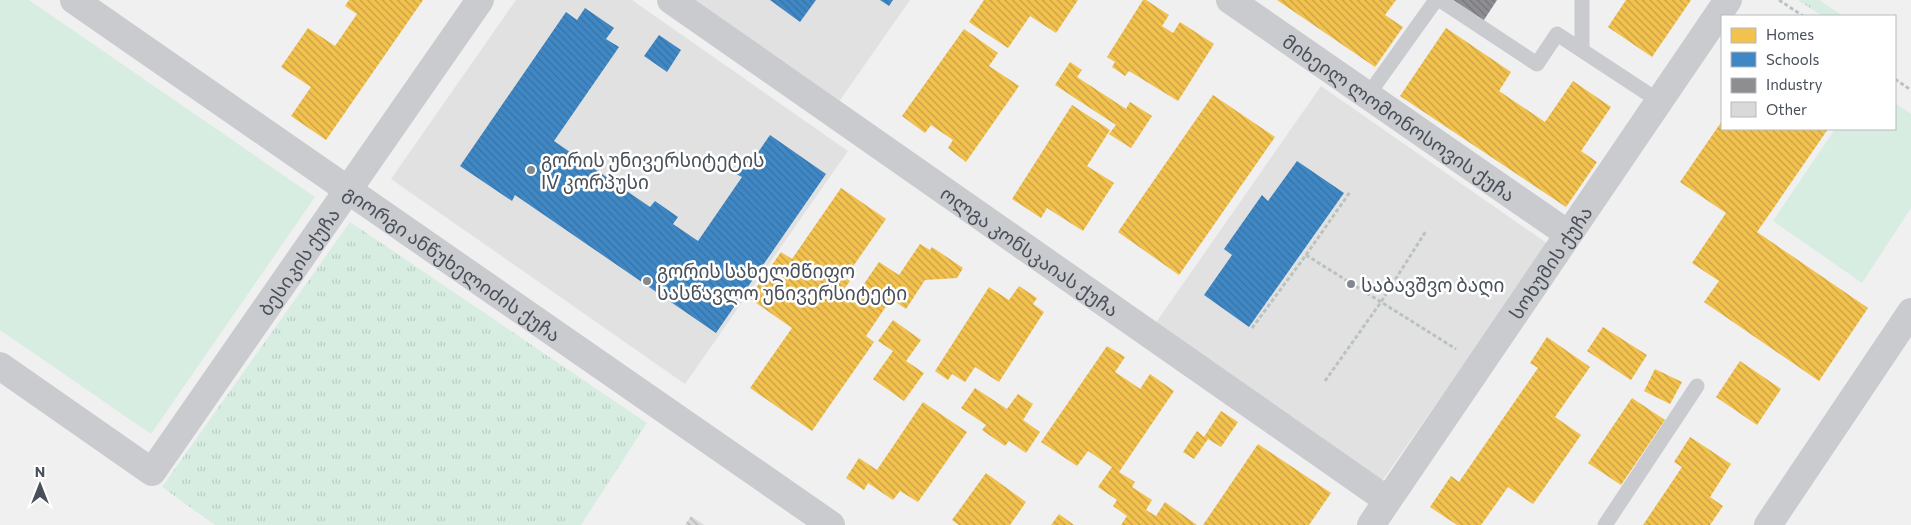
<svg xmlns="http://www.w3.org/2000/svg" width="1911" height="525" viewBox="0 0 1911 525" font-family="Commissioner,'Noto Sans Georgian',sans-serif">
  <style>
    .education { fill: #e2e1e1 }
    .grass { fill: url(#grass-tufts) }
    .green { fill: #d7ede2 }
    .homes { fill: url(#homes-back-hatch) }
    .schools { fill: url(#schools-back-hatch) }
    .industry { fill: url(#industry-back-hatch) }
    .building { fill: url(#building-back-hatch) }
    .lines { fill: none; stroke-linecap: round; stroke-linejoin: round }
    .path { stroke: #b9c3c0; stroke-width: 3; stroke-dasharray: 4 2.5; stroke-linecap: butt }
    .service { stroke: #cacbce; stroke-width: 15 }
    .minor { stroke: #cacbce; stroke-width: 28 }
    .poi-dot { fill: #83888e; stroke: #fff; stroke-width: 2 }
    .labels { text-anchor: middle; dominant-baseline: central; stroke-width: 5; stroke-linejoin: round; paint-order: stroke }
    .street-label { font-size: 19px; fill: #49505a; stroke: #fff }
    .poi-label { font-size: 19px; fill: #49505a; stroke: #fff; text-anchor: start }
  </style>
  <defs>
    <pattern id="grass-tufts" width="24" height="20" patternUnits="userSpaceOnUse" patternTransform="scale(1.25)"><rect width="24" height="20" fill="#d7ede2"/><path d="M3 7l-1-3M5 7V3M7 7l1-3M15 17l-1-3M17 17v-4M19 17l1-3" fill="none" stroke="#bacdc4"/></pattern>
    <pattern id="homes-back-hatch" width="6" height="6" patternUnits="userSpaceOnUse" patternTransform="scale(1.25)"><rect width="6" height="6" fill="#f2c14e"/><path d="M-1 5l2 2M0 0l6 6M5-1l2 2" fill="none" stroke="#c69f44"/></pattern>
    <pattern id="schools-back-hatch" width="6" height="6" patternUnits="userSpaceOnUse" patternTransform="scale(1.25)"><rect width="6" height="6" fill="#3f88c5"/><path d="M-1 5l2 2M0 0l6 6M5-1l2 2" fill="none" stroke="#3772a3"/></pattern>
    <pattern id="industry-back-hatch" width="6" height="6" patternUnits="userSpaceOnUse" patternTransform="scale(1.25)"><rect width="6" height="6" fill="#8d8d92"/><path d="M-1 5l2 2M0 0l6 6M5-1l2 2" fill="none" stroke="#75767a"/></pattern>
    <pattern id="building-back-hatch" width="6" height="6" patternUnits="userSpaceOnUse" patternTransform="scale(1.25)"><rect width="6" height="6" fill="#d9d9da"/><path d="M-1 5l2 2M0 0l6 6M5-1l2 2" fill="none" stroke="#b2b2b4"/></pattern>
  </defs>
  <rect width="100%" height="100%" fill="#f0f0f0"/>
  <path class="education" d="M 516,0 L 632,0 L 848,151 L 685,384 L 391,179 Z
    M 689,0 L 910,0 L 838,103 Z
    M 1321,86 L 1548,244 L 1382,481 L 1155,324 Z"/>
  <path class="grass" d="M 1798,0 L 1819,0 L 1843,16 L 1822,16 Z
    M 350,222 L 647,423 L 581,525 L 215,525 L 162,487 Z"/>
  <path class="green" d="M 0,0 L 29,0 L 315,197 L 151,434 L 0,330 Z
    M 1895,103 L 1911,114 L 1911,208 L 1862,283 L 1773,221 L 1835,129 L 1895,129 Z"/>
  <path class="homes" d="M 349,0 L 423,0 L 326,140 L 291,116 L 311,87 L 281,67 L 308,28 L 335,46 L 357,14 L 345,6 Z
    M 984,0 L 1078,0 L 1056,33 L 1030,16 L 1008,48 L 969,22 Z
    M 1143,0 L 1146,0 L 1169,15 L 1162,26 L 1173,33 L 1180,22 L 1214,44 L 1178,101 L 1129,71 L 1125,76 L 1112,67 L 1115,62 L 1107,57 Z
    M 1277,0 L 1396,0 L 1385,15 L 1403,27 L 1375,67 Z
    M 1626,0 L 1691,0 L 1652,57 L 1608,27 Z
    M 1446,28 L 1511,72 L 1499,91 L 1545,122 L 1573,81 L 1611,107 L 1581,151 L 1597,162 L 1566,207 L 1400,96 Z
    M 964,29 L 998,53 L 989,66 L 1019,86 L 966,162 L 948,148 L 953,140 L 931,125 L 925,133 L 902,116 Z
    M 1070,62 L 1082,70 L 1077,77 L 1126,109 L 1130,102 L 1152,116 L 1131,148 L 1109,134 L 1116,125 L 1055,85 Z
    M 1213,95 L 1275,137 L 1179,275 L 1118,232 Z
    M 1072,105 L 1110,130 L 1087,166 L 1114,183 L 1083,231 L 1047,208 L 1041,218 L 1012,199 Z
    M 1722,121 L 1722,129 L 1828,129 L 1757,232 L 1868,308 L 1819,381 L 1704,302 L 1719,281 L 1692,263 L 1726,213 L 1680,182 Z
    M 841,188 L 886,219 L 845,278 L 850,281 L 841,293 L 853,300 L 879,262 L 899,275 L 920,244 L 930,250 L 932,247 L 963,268 L 957,278 L 925,280 L 906,309 L 891,299 L 866,336 L 874,342 L 812,431 L 750,388 L 792,328 L 749,298 L 781,252 L 792,259 Z
    M 1019,286 L 1037,298 L 1033,304 L 1044,312 L 999,382 L 975,367 L 965,382 L 952,374 L 948,380 L 935,371 L 989,287 L 1009,300 Z
    M 893,320 L 921,340 L 906,361 L 924,373 L 904,401 L 873,379 L 893,351 L 878,341 Z
    M 1603,327 L 1647,355 L 1631,380 L 1587,351 Z
    M 1547,337 L 1590,367 L 1555,417 L 1581,435 L 1533,504 L 1508,487 L 1481,525 L 1457,525 L 1430,507 L 1451,476 L 1459,482 L 1538,368 L 1530,363 Z
    M 1107,346 L 1125,357 L 1115,372 L 1133,384 L 1140,389 L 1150,374 L 1174,391 L 1119,472 L 1135,482 L 1132,487 L 1152,500 L 1146,510 L 1156,516 L 1165,502 L 1197,525 L 1121,525 L 1127,516 L 1113,506 L 1117,500 L 1098,487 L 1112,467 L 1088,451 L 1077,466 L 1041,442 Z
    M 1740,361 L 1781,389 L 1757,425 L 1716,397 Z
    M 1655,369 L 1682,382 L 1670,404 L 1644,391 Z
    M 975,388 L 1007,409 L 1018,394 L 1033,404 L 1023,420 L 1040,432 L 1026,453 L 1009,441 L 1005,446 L 982,430 L 986,425 L 961,408 Z
    M 1632,398 L 1665,420 L 1621,485 L 1588,463 Z
    M 923,402 L 967,432 L 918,502 L 900,491 L 893,500 L 868,483 L 864,490 L 846,478 L 859,458 L 877,470 Z
    M 1221,411 L 1238,422 L 1221,447 L 1208,439 L 1194,459 L 1183,452 L 1197,431 L 1204,437 Z
    M 1690,437 L 1731,464 L 1710,497 L 1723,506 L 1710,525 L 1643,525 L 1682,467 L 1674,462 Z
    M 1258,444 L 1331,493 L 1309,525 L 1203,525 Z
    M 986,473 L 1026,502 L 1010,525 L 959,525 L 952,520 Z
    M 1059,514 L 1074,525 L 1051,525 Z"/>
  <path class="schools" d="M 770,0 L 816,0 L 800,22 Z
    M 880,0 L 893,0 L 889,6 Z
    M 585,8 L 614,28 L 606,39 L 619,47 L 554,141 L 650,207 L 655,201 L 678,217 L 673,224 L 698,241 L 742,177 L 736,174 L 749,155 L 754,158 L 770,135 L 826,174 L 716,333 L 515,195 L 512,201 L 460,166 L 566,12 L 577,20 Z
    M 659,35 L 681,50 L 667,72 L 644,56 Z
    M 1297,161 L 1344,193 L 1249,327 L 1204,295 L 1232,255 L 1224,249 L 1262,195 L 1268,201 Z"/>
  <path class="industry" d="M 1447,0 L 1497,0 L 1482,23 Z"/>
  <path class="building" d="M 691,516 L 704,525 L 685,525 Z"/>
  <g class="lines">
    <path class="path" d="M 1779,0 L 1803,16
      M 1895,79 L 1911,90
      M 1306,255 L 1456,349
      M 1252,328 L 1306,255 L 1350,192
      M 1325,381 L 1381,302 L 1426,231"/>
    <path class="service" d="M 1440,0 L 1537,64 L 1557,34 L 1659,101
      M 1582,50 L 1582,0
      M 1368,95 L 1436,0
      M 1605,525 L 1697,386"/>
    <g class="minor">
      <path id="s1" d="M 74,0 L 831,525"/>
      <path id="s2" d="M 671,0 L 1387,500"/>
      <path id="s3" d="M 1230,0 L 1568,234"/>
      <path id="s4" d="M 0,366 L 152,472 L 480,0"/>
      <path id="s5" d="M 1371,525 L 1728,0"/>
      <path d="M 1768,525 L 1911,312"/>
    </g>
  </g>
  <g class="poi-dot">
    <circle cx="531" cy="170" r="5"/>
    <circle cx="647" cy="281" r="5"/>
    <circle cx="1351" cy="284" r="5"/>
  </g>
  <g class="labels">
    <g class="street-label">
      <text stroke="none"><textPath href="#s3" startOffset="206">მიხეილ ლომონოსოვის ქუჩა</textPath></text>
      <text stroke="none"><textPath href="#s2" startOffset="438">ოლგა კონსკაიას ქუჩა</textPath></text>
      <text stroke="none"><textPath href="#s4" startOffset="442">ბესიკის ქუჩა</textPath></text>
      <text stroke="none"><textPath href="#s1" startOffset="461">გიორგი ანწუხელიძის ქუჩა</textPath></text>
      <text stroke="none"><textPath href="#s5" startOffset="318">სოხუმის ქუჩა</textPath></text>
    </g>
    <g class="poi-label">
      <text x="541" y="159">გორის უნივერსიტეტის<tspan x="541" dy="22">IV კორპუსი</tspan></text>
      <text x="657" y="270">გორის სახელმწიფო<tspan x="657" dy="22">სასწავლო უნივერსიტეტი</tspan></text>
      <text x="1361" y="284">საბავშვო ბაღი</text>
    </g>
  </g>
  <rect x="1721" y="15" width="175" height="115" fill="#ffffff" stroke="#b6b9bd"/>
  <rect x="1731" y="28" width="25" height="15" fill="#f2c14e" stroke="#b6b9bd"/>
  <text x="1766" y="40" font-size="15" fill="#49505a">Homes</text>
  <rect x="1731" y="52" width="25" height="15" fill="#3f88c5" stroke="#b6b9bd"/>
  <text x="1766" y="65" font-size="15" fill="#49505a">Schools</text>
  <rect x="1731" y="78" width="25" height="15" fill="#8d8d92" stroke="#b6b9bd"/>
  <text x="1766" y="90" font-size="15" fill="#49505a">Industry</text>
  <rect x="1731" y="102" width="25" height="15" fill="#d9d9da" stroke="#b6b9bd"/>
  <text x="1766" y="115" font-size="15" fill="#49505a">Other</text>
  <g transform="translate(40 485)" stroke="#ffffff" stroke-width="4" paint-order="stroke">
  <path d="M0-4L9 19L0 12L-9 19Z" fill="#49505a"/>
  <text y="-8" font-size="14" font-weight="bold" text-anchor="middle" fill="#49505a">N</text>
  </g>
</svg>
